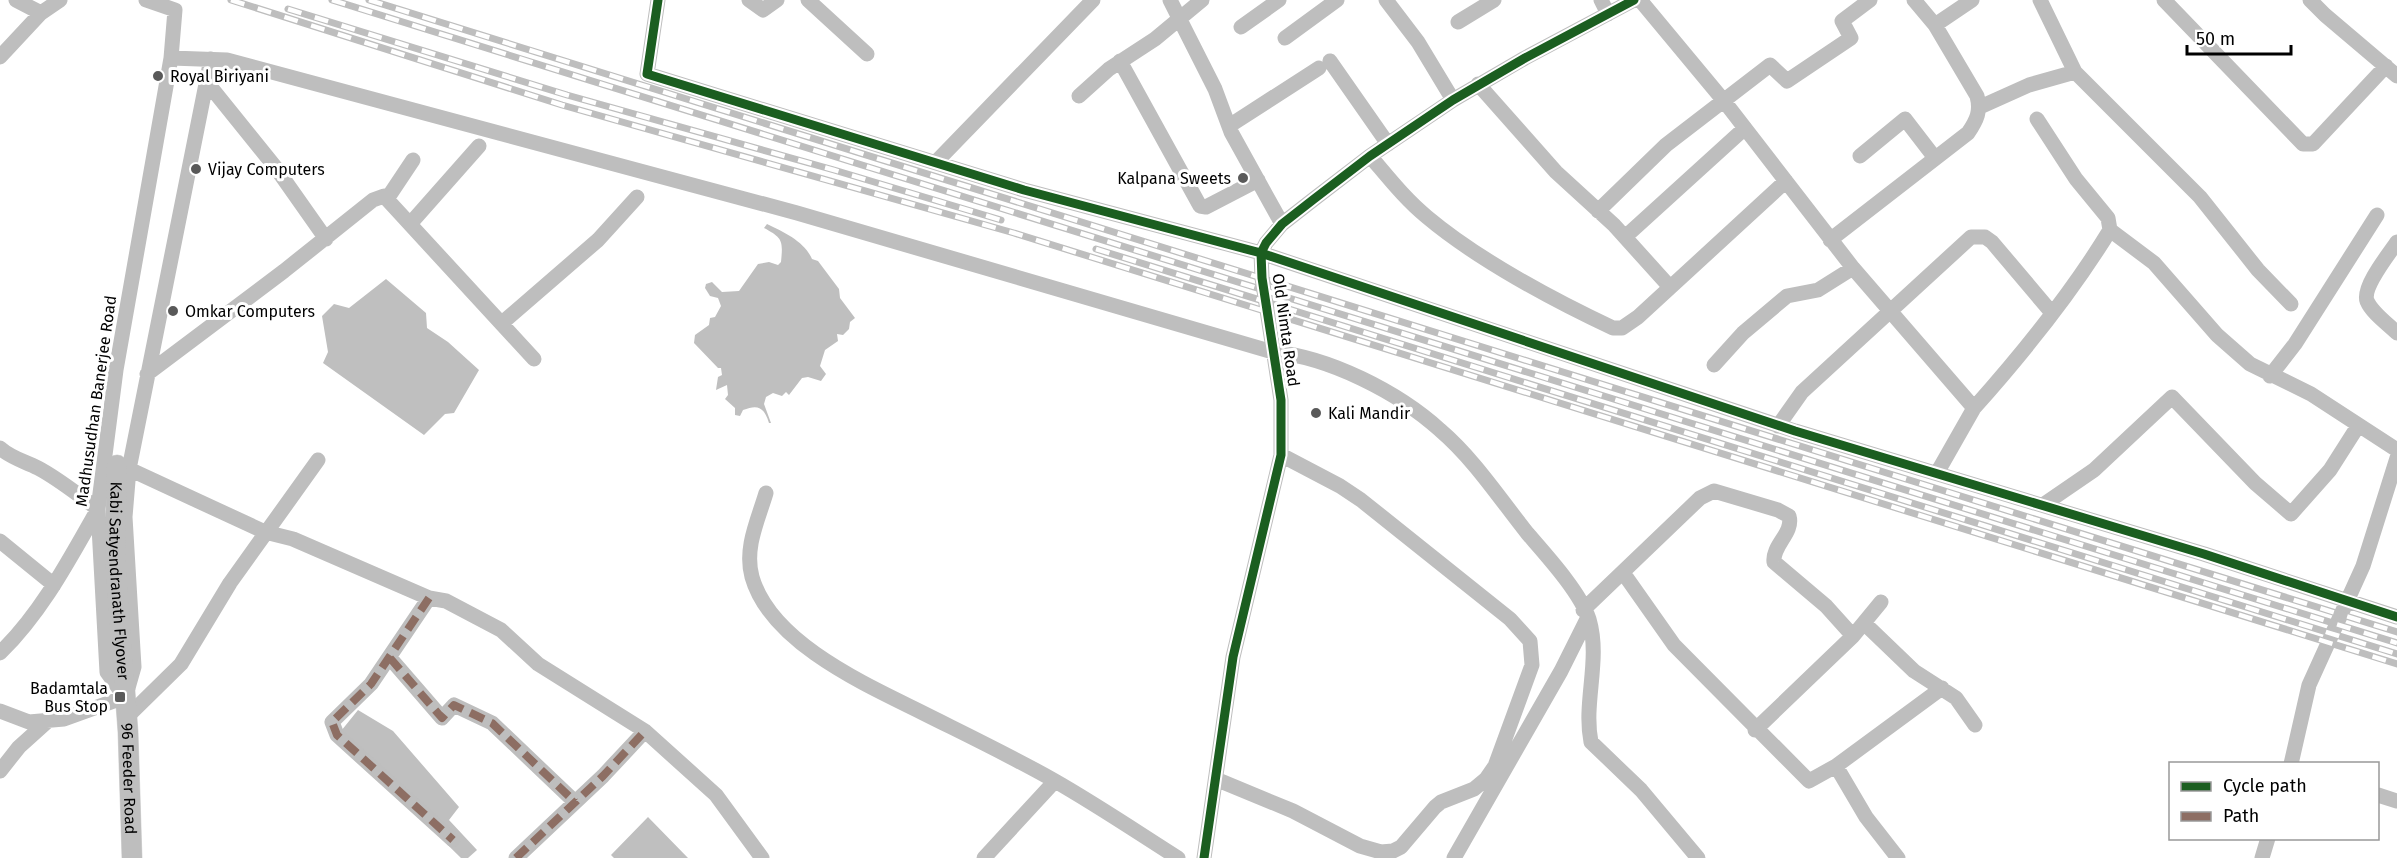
<svg xmlns="http://www.w3.org/2000/svg" width="2397" height="858" viewBox="0 0 2397 858" font-family="'Fira Sans',sans-serif">
  <style>
    .water { fill: #bfbfbf }
    .lines { fill: none; stroke-linecap: round; stroke-linejoin: round }
    .major-casing { stroke: #dbdbdb; stroke-width: 21 }
    .minor { stroke: #bebebe; stroke-width: 15 }
    .major { stroke: #bebebe; stroke-width: 20 }
    .rail-casing { stroke: #bebebe; stroke-width: 7 }
    .rail { stroke: #fff; stroke-width: 4.5; stroke-dasharray: 14; stroke-linecap: butt }
    .quiet { stroke: #8d6e63; stroke-width: 8; stroke-dasharray: 15 8; stroke-linecap: butt }
    .cycleway-casing { stroke: #fff; stroke-width: 13 }
    .cycleway { stroke: #1b5e20; stroke-width: 9 }
    .poi-dot { fill: #595959; stroke: #fff; stroke-width: 2 }
    .labels { text-anchor: middle; dominant-baseline: central; stroke-width: 6; stroke-linejoin: round; paint-order: stroke }
    .poi-label { font-size: 16px; fill: #000; stroke: #fff; text-anchor: start }
    .street-label { font-size: 16px; fill: #000; stroke: #fff }
  </style>
  <rect width="100%" height="100%" fill="#fff"/>
  <path class="water" d="M 767,224 C 784,232 805,242 812,259 L 818,261 L 839,289 L 840,298 L 855,318 L 850,322 L 849,329 L 843,335 L 837,334 L 838,341 L 825,350 L 820,366 L 826,374 L 821,381 L 808,377 L 802,378 L 789,395 L 786,392 L 782,396 L 773,393 L 766,397 L 764,404 L 771,423 L 769,423 C 764,407 758,404 743,410 L 740,416 L 735,415 L 735,408 L 725,399 L 728,395 L 727,385 L 716,390 L 718,377 L 722,375 L 721,368 L 718,368 L 694,343 L 695,335 L 709,325 L 710,318 L 715,317 L 721,306 L 718,298 L 710,296 L 705,288 L 706,284 L 712,282 L 722,292 L 739,291 L 758,264 L 769,262 L 778,265 L 781,262 C 783,241 783,238 764,228 Z
    M 386,279 L 426,313 L 427,328 L 448,342 L 479,370 L 454,413 L 445,414 L 424,435 L 323,363 L 328,352 L 322,316 L 334,304 L 349,308 Z
    M 358,710 L 393,731 L 459,807 L 449,820 L 477,850 L 468,858 L 461,858 L 337,736 Z
    M 648,817 L 688,858 L 614,858 L 611,855 Z"/>
  <g class="lines">
    <defs>
      <g id="major">
        <path id="s1" d="M 117,465 L 115,558 L 128,732 L 132,858"/>
      </g>
    </defs>
    <use href="#major" class="major-casing"/>
    <path class="minor" d="M 16,0 L 41,13
      M 658,0 L 647,74 L 1024,190 L 1261,253 L 1795,431 L 2204,554 L 2397,617
      M 749,0 L 763,10 L 777,0
      M 808,0 L 867,54
      M 1170,0 L 1215,89 L 1231,132 L 1282,224
      M 1386,0 L 1418,42 L 1453,100
      M 1601,0 L 1608,14
      M 1640,0 L 1724,101 L 1853,268 L 1974,408 L 1937,473
      M 2040,0 L 2075,72 L 2200,197 L 2258,270 L 2291,304
      M 2164,0 L 2303,144 L 2313,144 L 2386,66
      M 2310,0 L 2325,15 L 2397,76
      M 1458,22 L 1494,0
      M 1935,25 L 1972,0
      M 1241,27 L 1279,0
      M 1285,38 L 1337,0
      M 0,57 L 41,13 L 60,0
      M 171,58 L 227,60 L 797,213 L 1273,352 C 1329,357 1398,392 1440,430 C 1474,459 1500,499 1528,534 C 1547,556 1580,592 1589,619 C 1601,660 1583,702 1591,742 L 1641,790 L 1698,858
      M 1120,61 L 1200,206 L 1206,207 L 1258,180
      M 1330,61 L 1388,144
      M 205,80 L 276,168 L 326,239
      M 1478,84 L 1556,172 L 1614,225 L 1669,286
      M 1079,96 L 1109,69 L 1155,39 L 1202,0
      M 1980,107 L 2029,85 L 2075,72
      M 2037,119 L 2076,179 L 2108,218 L 2110,230
      M 1229,126 L 1319,68
      M 1370,156 C 1388,177 1405,199 1427,217 C 1477,259 1553,300 1613,328 L 1622,328 L 1638,317 L 1786,181
      M 1860,156 L 1905,119 L 1935,158
      M 936,162 L 1093,0
      M 387,199 L 413,160
      M 1598,211 L 1666,145 L 1770,65 L 1787,81 L 1851,38 L 1842,21 L 1870,0
      M 410,224 L 479,146
      M 1625,237 L 1745,128
      M 1830,240 L 1968,133 C 1977,120 1981,111 1977,96 L 1935,25 L 1914,0
      M 2397,242 C 2389,254 2362,287 2367,301 C 2372,313 2388,324 2397,333
      M 502,323 L 598,240 L 637,197
      M 1714,365 L 1743,333 L 1787,296 L 1818,290 L 1853,268
      M 147,374 L 284,271 L 373,200 L 384,196 L 534,359
      M 2270,376 L 2295,344 L 2377,215
      M 1974,408 C 2024,352 2071,294 2110,230 L 2154,263 L 2217,335 L 2250,364 L 2311,394 L 2397,450
      M 1778,426 L 1802,392 L 1971,237 L 1985,237 L 1992,242 L 2052,313
      M 0,448 C 11,458 24,461 38,468 C 59,479 78,495 98,509
      M 129,469 L 265,532 L 293,539 L 429,598 L 446,601 L 501,630 L 538,664 L 645,731 L 716,795 L 762,858
      M 766,493 C 758,520 744,548 752,577 C 771,644 869,686 925,714 C 969,736 1013,757 1055,781 C 1097,805 1137,832 1178,858
      M 2043,505 L 2094,470 L 2172,397 L 2255,483 L 2291,514 L 2330,470 L 2358,426
      M 0,541 L 54,585
      M 1624,574 L 1674,645 L 1809,781 L 1836,766 L 1942,688
      M 429,598 L 371,684 L 332,722 L 337,735 L 453,840
      M 1583,610 L 1700,498 L 1714,491 L 1778,510 L 1789,516 C 1794,533 1772,545 1774,562 L 1826,606 L 1853,636
      M 1864,623 L 1914,671 L 1956,698 L 1975,725
      M 0,653 C 42,612 69,560 98,509
      M 390,658 L 442,718 L 454,705 L 492,723 L 575,802
      M 128,688 L 134,667 L 125,517 L 129,469 L 211,59
      M 125,697 L 107,672 L 98,509 L 116,370 L 171,58 L 175,10 L 146,0
      M 0,711 L 29,722 L 64,719 L 125,697
      M 127,717 L 181,664 L 230,583 L 318,460
      M 1755,730 L 1853,636 L 1881,602
      M 2291,764 L 2309,685 L 2363,566 L 2397,458
      M 1836,766 L 1866,817 L 1898,858
      M 0,771 L 19,747 L 49,720
      M 1218,780 L 1293,811 L 1360,846 L 1381,852 L 1393,851 L 1401,847 L 1435,807 L 1441,802 L 1474,789 L 1486,779 L 1495,766 L 1532,665 L 1530,641 L 1510,619 L 1361,500 L 1340,486 L 1281,455
      M 2378,795 L 2397,801
      M 516,858 L 603,776 L 645,731
      M 984,858 L 1055,781
      M 1204,858 L 1233,657 L 1281,455 L 1281,400 L 1262,278 L 1261,253 L 1266,243 L 1282,224 L 1314,199 L 1370,156 L 1453,100 L 1525,58 L 1634,0
      M 1454,858 L 1561,671 L 1588,617
      M 2262,858 L 2268,838"/>
    <use href="#major" class="major"/>
    <defs>
      <path id="rail" d="M 231,0 L 562,105 L 1014,233 L 2397,664
        M 332,0 L 2397,643
        M 369,0 L 2397,632
        M 288,9 L 567,95 L 834,170 L 1001,220
        M 1096,249 L 2397,654"/>
    </defs>
    <use href="#rail" class="rail-casing"/>
    <use href="#rail" class="rail"/>
    <path class="quiet" d="M 429,598 L 371,684 L 332,722 L 337,735 L 453,840
      M 390,658 L 442,718 L 454,705 L 492,723 L 575,802
      M 516,858 L 603,776 L 645,731"/>
    <defs>
      <path id="cycleway" d="M 658,0 L 647,74 L 1024,190 L 1261,253 L 1795,431 L 2204,554 L 2397,617
        M 1204,858 L 1233,657 L 1281,455 L 1281,400 L 1262,278 L 1261,253 L 1266,243 L 1282,224 L 1314,199 L 1370,156 L 1453,100 L 1525,58 L 1634,0"/>
    </defs>
    <use href="#cycleway" class="cycleway-casing"/>
    <use href="#cycleway" class="cycleway"/>
  </g>
  <g class="poi-dot">
    <circle cx="158" cy="76" r="6"/>
    <circle cx="196" cy="169" r="6"/>
    <circle cx="1243" cy="178" r="6"/>
    <circle cx="173" cy="311" r="6"/>
    <circle cx="1316" cy="413" r="6"/>
    <rect x="114" y="691" width="12" height="12" rx="3"/>
  </g>
  <g class="labels">
    <g class="poi-label">
      <text x="170" y="76">Royal Biriyani</text>
      <text x="208" y="169">Vijay Computers</text>
      <text x="1231" y="178" text-anchor="end">Kalpana Sweets</text>
      <text x="185" y="311">Omkar Computers</text>
      <text x="1328" y="413">Kali Mandir</text>
      <text x="108" y="688" text-anchor="end">Badamtala<tspan x="108" dy="18">Bus Stop</tspan></text>
    </g>
    <g class="street-label">
      <text transform="translate(1286 330) rotate(82)">Old Nimta Road</text>
      <text transform="translate(96 401) rotate(-82)">Madhusudhan Banerjee Road</text>
      <text stroke="none"><textPath href="#s1" startOffset="116">Kabi Satyendranath Flyover</textPath></text>
      <text stroke="none"><textPath href="#s1" startOffset="314">96 Feeder Road</textPath></text>
    </g>
  </g>
  <rect x="2169" y="762" width="210" height="78" fill="#ffffff" stroke="#999999" stroke-width="1.5"/>
  <rect x="2181" y="782" width="30" height="9" fill="#1b5e20" stroke="#999999" stroke-width="1.5"/>
  <text x="2223" y="792" font-size="18" fill="#000000">Cycle path</text>
  <rect x="2181" y="812" width="30" height="9" fill="#8d6e63" stroke="#999999" stroke-width="1.5"/>
  <text x="2223" y="822" font-size="18" fill="#000000">Path</text>
  <path d="M2187 45v9h104v-9" fill="none" stroke="#000000" stroke-width="3"/>
  <text x="2196" y="45" font-size="18" fill="#000000" stroke="#ffffff" stroke-width="4.5" paint-order="stroke">50 m</text>
</svg>
